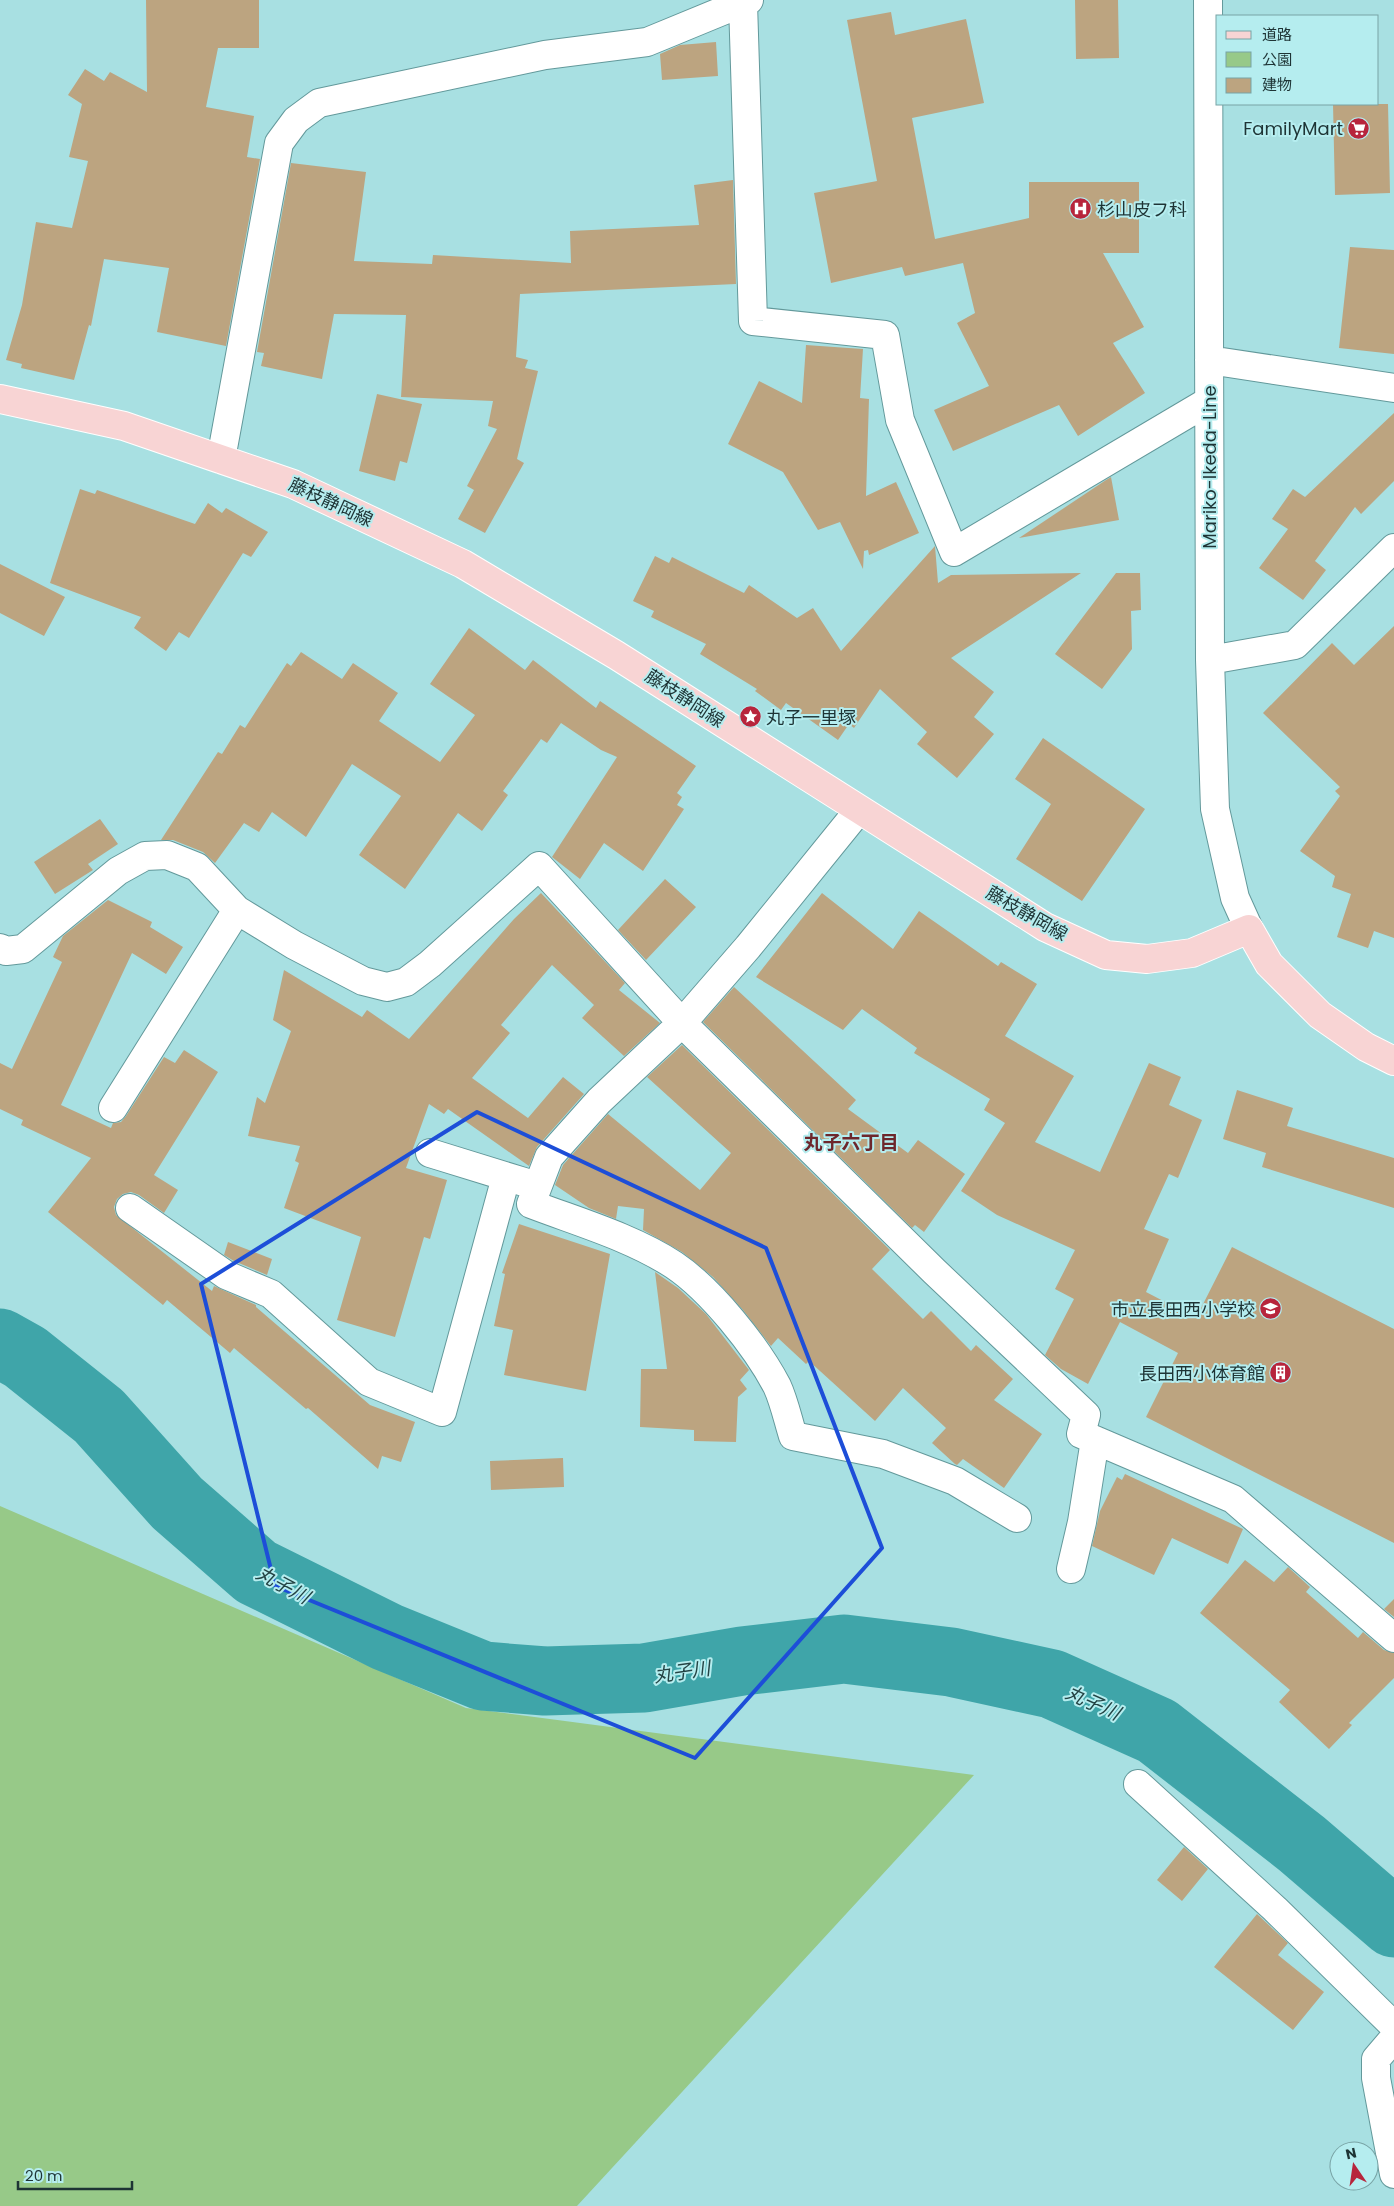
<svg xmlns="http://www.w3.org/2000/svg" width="1394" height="2206" viewBox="0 0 1394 2206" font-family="Poppins,'Noto Sans JP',sans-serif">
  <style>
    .green { fill: #97c988 }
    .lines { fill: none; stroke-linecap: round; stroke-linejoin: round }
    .river { stroke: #3fa5a9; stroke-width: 69 }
    .building { fill: #bca480 }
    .minor-casing { stroke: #63999b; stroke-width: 30 }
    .major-casing { stroke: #fff; stroke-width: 30 }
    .minor { stroke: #fff; stroke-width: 28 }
    .major { stroke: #f8d4d4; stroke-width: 28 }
    .marked { fill: none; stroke: #1d4ed8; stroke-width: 4; stroke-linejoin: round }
    .labels { text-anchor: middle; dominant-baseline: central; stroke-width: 4; stroke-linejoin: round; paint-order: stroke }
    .poi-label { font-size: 18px; fill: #1e3435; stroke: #b5edef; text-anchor: end }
    .street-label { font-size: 18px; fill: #1e3435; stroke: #b5edef }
    .neighbourhood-label { font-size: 19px; font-weight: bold; fill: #6d272c; stroke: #b5edef }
    .water-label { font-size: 19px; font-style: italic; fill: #244344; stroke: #b5edef }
  </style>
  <rect width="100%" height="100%" fill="#a8e0e2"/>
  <path class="green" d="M 0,1506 L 466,1708 L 974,1775 L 577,2206 L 0,2206 Z"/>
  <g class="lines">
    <path class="river" d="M 0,1343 L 25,1357 L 99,1416 L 177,1503 L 256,1572 L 387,1637 L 483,1676 L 545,1681 L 644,1678 L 742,1661 L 844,1649 L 951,1662 L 1052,1684 L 1157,1731 L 1302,1844 L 1394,1923"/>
  </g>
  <path class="building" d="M 146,0 L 259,0 L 259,48 L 218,48 L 206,107 L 254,116 L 247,157 L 260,159 L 226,346 L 157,332 L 169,268 L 104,259 L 91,326 L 89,325 L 74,380 L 21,368 L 22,364 L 6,360 L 22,305 L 36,222 L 72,228 L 88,161 L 69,157 L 82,104 L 68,95 L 85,69 L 104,81 L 110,72 L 147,92 Z
    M 1075,0 L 1118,0 L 1119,58 L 1076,59 Z
    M 891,12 L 895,35 L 966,19 L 984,103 L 912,118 L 935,239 L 1029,218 L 1029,182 L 1139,182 L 1139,253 L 1103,253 L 1144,327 L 1113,343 L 1145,393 L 1078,436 L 1059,405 L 953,451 L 934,410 L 989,386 L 957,323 L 975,313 L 963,263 L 905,276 L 902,267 L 831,283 L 814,193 L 877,181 L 847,20 Z
    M 716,42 L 718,76 L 662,80 L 660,54 L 680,45 Z
    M 1333,104 L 1388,104 L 1390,193 L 1335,195 Z
    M 291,163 L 366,172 L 354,261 L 432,264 L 433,255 L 571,263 L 570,231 L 699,225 L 694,185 L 733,180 L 736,284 L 520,294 L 516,357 L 528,360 L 525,368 L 538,371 L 517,459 L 524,463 L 485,533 L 458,519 L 474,490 L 467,486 L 497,429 L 488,426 L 493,401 L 401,397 L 406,315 L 334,314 L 322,379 L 261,366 L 264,353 L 257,352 Z
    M 1350,247 L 1394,250 L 1394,354 L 1339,348 Z
    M 806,345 L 863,349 L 860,398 L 869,399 L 866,496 L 896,482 L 919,533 L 869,555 L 868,550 L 864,551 L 863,569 L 840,522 L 818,530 L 783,472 L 728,444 L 759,381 L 802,403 Z
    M 377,394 L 422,404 L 407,463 L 400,461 L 395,481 L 359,471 Z
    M 1394,413 L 1394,481 L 1361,514 L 1355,507 L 1315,561 L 1326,570 L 1303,600 L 1259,568 L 1288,529 L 1272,519 L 1293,489 L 1305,497 Z
    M 1111,477 L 1119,520 L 1019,538 L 1106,480 Z
    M 80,489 L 95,494 L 97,490 L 195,524 L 208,503 L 222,513 L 226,508 L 268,532 L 251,557 L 243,553 L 189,638 L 179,632 L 166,651 L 134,628 L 141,617 L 50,583 Z
    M 935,546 L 938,583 L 951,575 L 1081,573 L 951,658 L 994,692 L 974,717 L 994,734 L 957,778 L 917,744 L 927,732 L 880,689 L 854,728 L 849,724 L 838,740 L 786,703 L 781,710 L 755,691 L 757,689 L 700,654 L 706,644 L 651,617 L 654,611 L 633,601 L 655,556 L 669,563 L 672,557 L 744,593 L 749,585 L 797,618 L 813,608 L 841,651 Z
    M 0,564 L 65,597 L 44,636 L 0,613 Z
    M 1116,573 L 1140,573 L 1141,610 L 1131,611 L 1132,649 L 1102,689 L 1055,654 Z
    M 1394,626 L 1394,938 L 1374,931 L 1368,948 L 1337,937 L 1351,894 L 1332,887 L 1335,876 L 1300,851 L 1340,796 L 1335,791 L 1340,787 L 1263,713 L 1332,643 L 1354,665 Z
    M 469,628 L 525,670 L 533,660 L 596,708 L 600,701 L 696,766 L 677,793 L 682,797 L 677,805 L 684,809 L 643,871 L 604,843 L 580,879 L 552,857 L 617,757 L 601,750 L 561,723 L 547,743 L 541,739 L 503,791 L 508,795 L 482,831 L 458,813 L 405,889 L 359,855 L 401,796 L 352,764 L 306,837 L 272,812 L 259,832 L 244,823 L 215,863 L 203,852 L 173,840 L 161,840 L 218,752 L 222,754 L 240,725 L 245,728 L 287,663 L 291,666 L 301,652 L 342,679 L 353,663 L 398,693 L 379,721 L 440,762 L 475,715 L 430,684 Z
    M 1043,738 L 1145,809 L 1082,901 L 1016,859 L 1051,804 L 1015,779 Z
    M 100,819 L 118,844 L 88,864 L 93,870 L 55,894 L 34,862 Z
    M 665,879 L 696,907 L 646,960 L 618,930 Z
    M 541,893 L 625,983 L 619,990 L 660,1023 L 624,1056 L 582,1018 L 594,1005 L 552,965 L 501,1025 L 510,1033 L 472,1078 L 528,1118 L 563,1077 L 584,1094 L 537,1147 L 529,1166 L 448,1109 L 444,1114 L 429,1104 L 406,1168 L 447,1180 L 430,1239 L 424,1237 L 395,1337 L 337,1320 L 361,1237 L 284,1208 L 299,1163 L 295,1161 L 300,1146 L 248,1136 L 257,1097 L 265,1103 L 291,1031 L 273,1020 L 284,970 L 362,1017 L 367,1010 L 409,1039 L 514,919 Z
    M 822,893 L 893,949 L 919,911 L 998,966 L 1001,962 L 1037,984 L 1005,1036 L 1074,1076 L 1035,1142 L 1100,1172 L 1149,1063 L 1181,1077 L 1169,1105 L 1202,1120 L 1178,1178 L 1169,1174 L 1144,1229 L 1169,1239 L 1146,1292 L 1196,1318 L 1232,1247 L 1394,1329 L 1394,1543 L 1146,1417 L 1178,1353 L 1120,1322 L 1088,1384 L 1061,1369 L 1045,1355 L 1074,1299 L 1055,1289 L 1075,1250 L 997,1215 L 961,1191 L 1005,1123 L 984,1110 L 990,1099 L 914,1053 L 917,1048 L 862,1009 L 843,1030 L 756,977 Z
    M 108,900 L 152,922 L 150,927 L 183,947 L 166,974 L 132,953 L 61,1105 L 111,1128 L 113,1123 L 121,1122 L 126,1116 L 164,1057 L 175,1063 L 184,1050 L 218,1072 L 154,1175 L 178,1190 L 164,1213 L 139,1195 L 131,1192 L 123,1194 L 117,1199 L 114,1207 L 116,1215 L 212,1291 L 214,1286 L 256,1305 L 256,1307 L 370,1405 L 415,1422 L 401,1462 L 382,1456 L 378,1469 L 308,1408 L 306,1409 L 234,1348 L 230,1353 L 167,1300 L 163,1305 L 48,1212 L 91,1158 L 21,1125 L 23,1120 L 0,1109 L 0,1063 L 12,1069 L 62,962 L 53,957 L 63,936 Z
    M 734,987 L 856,1100 L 848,1109 L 908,1153 L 918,1140 L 965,1174 L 924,1232 L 915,1225 L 912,1228 L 703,1022 Z
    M 682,1045 L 890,1250 L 872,1269 L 923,1319 L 931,1311 L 971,1351 L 976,1345 L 1013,1379 L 994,1400 L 1042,1434 L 1004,1488 L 963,1459 L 957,1465 L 955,1464 L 932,1443 L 946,1428 L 903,1388 L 875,1421 L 809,1361 L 806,1364 L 778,1338 L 771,1346 L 743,1310 L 713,1277 L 682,1252 L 643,1230 L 644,1209 L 618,1206 L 616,1219 L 589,1208 L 555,1185 L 563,1165 L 608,1114 L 700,1190 L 731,1153 L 647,1077 Z
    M 1237,1090 L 1293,1108 L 1287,1126 L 1394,1158 L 1394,1208 L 1262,1167 L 1266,1153 L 1223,1139 Z
    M 519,1224 L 610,1254 L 586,1391 L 504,1375 L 513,1330 L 494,1326 L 505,1274 L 502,1273 Z
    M 228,1242 L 272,1259 L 267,1275 L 234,1261 L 224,1255 Z
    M 655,1272 L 678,1288 L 706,1314 L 749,1370 L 740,1380 L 747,1389 L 738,1397 L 736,1442 L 694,1441 L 694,1430 L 640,1427 L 641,1369 L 667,1369 Z
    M 563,1458 L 564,1487 L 491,1490 L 490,1461 Z
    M 1125,1474 L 1243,1529 L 1228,1564 L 1172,1538 L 1154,1575 L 1092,1546 L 1100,1511 L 1117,1477 L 1122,1480 Z
    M 1245,1560 L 1274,1582 L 1288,1567 L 1310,1587 L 1306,1592 L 1358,1638 L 1363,1632 L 1384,1650 L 1394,1653 L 1394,1678 L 1349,1723 L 1352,1725 L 1329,1749 L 1279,1702 L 1290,1690 L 1200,1613 Z
    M 1394,1599 L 1394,1617 L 1384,1609 Z
    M 1184,1847 L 1208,1869 L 1182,1901 L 1157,1880 Z
    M 1257,1914 L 1288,1943 L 1278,1955 L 1324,1992 L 1293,2030 L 1214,1967 Z"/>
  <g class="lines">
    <defs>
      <path id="minor" d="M 1208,0 L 1210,660 L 1215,809 L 1235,898 L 1249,929
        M 743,3 L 753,321 L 885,335 L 900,420 L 954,552 L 1209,401
        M 1209,360 L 1394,388
        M 221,459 L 279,143 L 296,120 L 319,103 L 545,55 L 647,42 L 749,0
        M 1210,660 L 1295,645 L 1394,548
        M 859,810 L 748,947 L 682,1023 L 599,1101 L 549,1157 L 531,1204 C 578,1222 631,1237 674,1265 C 711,1290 756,1346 777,1386 C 784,1401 788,1420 793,1436 L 883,1454 L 955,1481 L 1017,1518
        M 0,948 L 6,951 L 23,949 L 118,871 L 145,856 L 167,855 L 197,867 L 237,910 L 294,945 L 363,981 L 387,987 L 406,982 L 430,964 L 539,866 L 682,1023 L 934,1271 L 1086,1415 L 1081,1434 L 1233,1499 L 1394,1638
        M 113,1108 L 237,910
        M 430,1153 L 524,1182
        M 130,1208 L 226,1275 L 271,1294 L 369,1382 L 442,1412 L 506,1177
        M 1071,1569 L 1082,1522 L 1095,1440
        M 1138,1784 L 1275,1909 L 1394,2026
        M 1394,2038 L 1376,2059 L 1376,2078 L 1394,2174"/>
      <path id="major" d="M 0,399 L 124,426 L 293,484 L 463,564 L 616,655 L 1045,927 L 1106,955 L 1147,959 L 1192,953 L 1249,929 L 1269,964 L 1320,1015 L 1366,1047 L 1394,1061"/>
    </defs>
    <use href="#minor" class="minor-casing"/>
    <use href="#major" class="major-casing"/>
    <use href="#minor" class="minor"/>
    <use href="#major" class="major"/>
  </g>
  <path class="marked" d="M 477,1112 L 766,1248 L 882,1548 L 695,1758 L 275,1586 L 201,1284 Z"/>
  <defs>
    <symbol id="supermarket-disc" viewBox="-11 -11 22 22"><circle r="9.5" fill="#b7253c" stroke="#b5edef"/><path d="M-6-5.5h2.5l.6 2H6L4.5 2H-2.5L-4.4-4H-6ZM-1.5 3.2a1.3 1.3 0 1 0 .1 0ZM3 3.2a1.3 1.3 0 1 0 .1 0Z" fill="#fff"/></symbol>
    <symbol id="hospital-disc" viewBox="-11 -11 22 22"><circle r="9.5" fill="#b7253c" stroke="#b5edef"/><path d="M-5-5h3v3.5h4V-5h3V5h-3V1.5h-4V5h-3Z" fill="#fff"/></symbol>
    <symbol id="sight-disc" viewBox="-11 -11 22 22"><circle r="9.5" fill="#b7253c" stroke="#b5edef"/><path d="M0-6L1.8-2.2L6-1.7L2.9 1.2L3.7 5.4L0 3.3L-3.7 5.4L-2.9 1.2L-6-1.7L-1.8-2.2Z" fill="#fff"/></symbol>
    <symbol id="school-disc" viewBox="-11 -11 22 22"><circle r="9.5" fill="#b7253c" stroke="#b5edef"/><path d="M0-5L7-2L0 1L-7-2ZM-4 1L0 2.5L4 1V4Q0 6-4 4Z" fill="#fff"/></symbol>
    <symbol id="building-disc" viewBox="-11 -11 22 22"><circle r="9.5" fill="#b7253c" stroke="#b5edef"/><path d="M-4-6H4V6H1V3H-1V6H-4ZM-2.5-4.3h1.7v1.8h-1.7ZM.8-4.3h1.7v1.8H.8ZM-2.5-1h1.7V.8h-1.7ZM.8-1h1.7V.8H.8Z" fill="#fff"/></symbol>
  </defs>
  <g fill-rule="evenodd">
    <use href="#supermarket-disc" x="1346" y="116" width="25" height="25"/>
    <use href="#hospital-disc" x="1068" y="196" width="25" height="25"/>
    <use href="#sight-disc" x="738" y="704" width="25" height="25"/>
    <use href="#school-disc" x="1258" y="1296" width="25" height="25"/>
    <use href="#building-disc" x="1268" y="1360" width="25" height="25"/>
  </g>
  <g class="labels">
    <g class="poi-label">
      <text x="1343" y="128">FamilyMart</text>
      <text x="1097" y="209" text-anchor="start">杉山皮フ科</text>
      <text x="766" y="717" text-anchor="start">丸子一里塚</text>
      <text x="1255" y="1309">市立長田西小学校</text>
      <text x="1265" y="1373">長田西小体育館</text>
    </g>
    <g class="street-label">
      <text transform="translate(1209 467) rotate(-90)">Mariko-Ikeda-Line</text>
      <text transform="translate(331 502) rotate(25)">藤枝静岡線</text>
      <text transform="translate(685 698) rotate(33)">藤枝静岡線</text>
      <text transform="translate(1027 913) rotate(30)">藤枝静岡線</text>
    </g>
    <g class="neighbourhood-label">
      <text x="851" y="1142">丸子六丁目</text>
    </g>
    <g class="water-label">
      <text transform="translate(283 1585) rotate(28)">丸子川</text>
      <text transform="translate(682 1672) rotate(-8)">丸子川</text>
      <text transform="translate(1093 1703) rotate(24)">丸子川</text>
    </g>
  </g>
  <rect x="1216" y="15" width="162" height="90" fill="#b5edef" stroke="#79a3a5"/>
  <rect x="1226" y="31" width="25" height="8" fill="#f8d4d4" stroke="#79a3a5"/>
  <text x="1262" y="40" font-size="15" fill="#1e3435">道路</text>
  <rect x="1226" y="52" width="25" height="15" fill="#97c988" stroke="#79a3a5"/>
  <text x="1262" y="65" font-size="15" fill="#1e3435">公園</text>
  <rect x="1226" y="78" width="25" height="15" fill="#bca480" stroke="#79a3a5"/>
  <text x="1262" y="90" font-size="15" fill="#1e3435">建物</text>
  <g transform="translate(1354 2166) rotate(347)"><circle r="24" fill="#b5edef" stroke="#79a3a5"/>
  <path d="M0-4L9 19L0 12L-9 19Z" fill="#b7253c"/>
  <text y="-8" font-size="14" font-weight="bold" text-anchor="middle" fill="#1e3435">N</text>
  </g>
  <path d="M18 2181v8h114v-8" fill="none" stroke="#1e3435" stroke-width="2.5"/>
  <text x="25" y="2181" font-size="15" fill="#1e3435" stroke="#b5edef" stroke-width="4" paint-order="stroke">20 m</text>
</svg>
